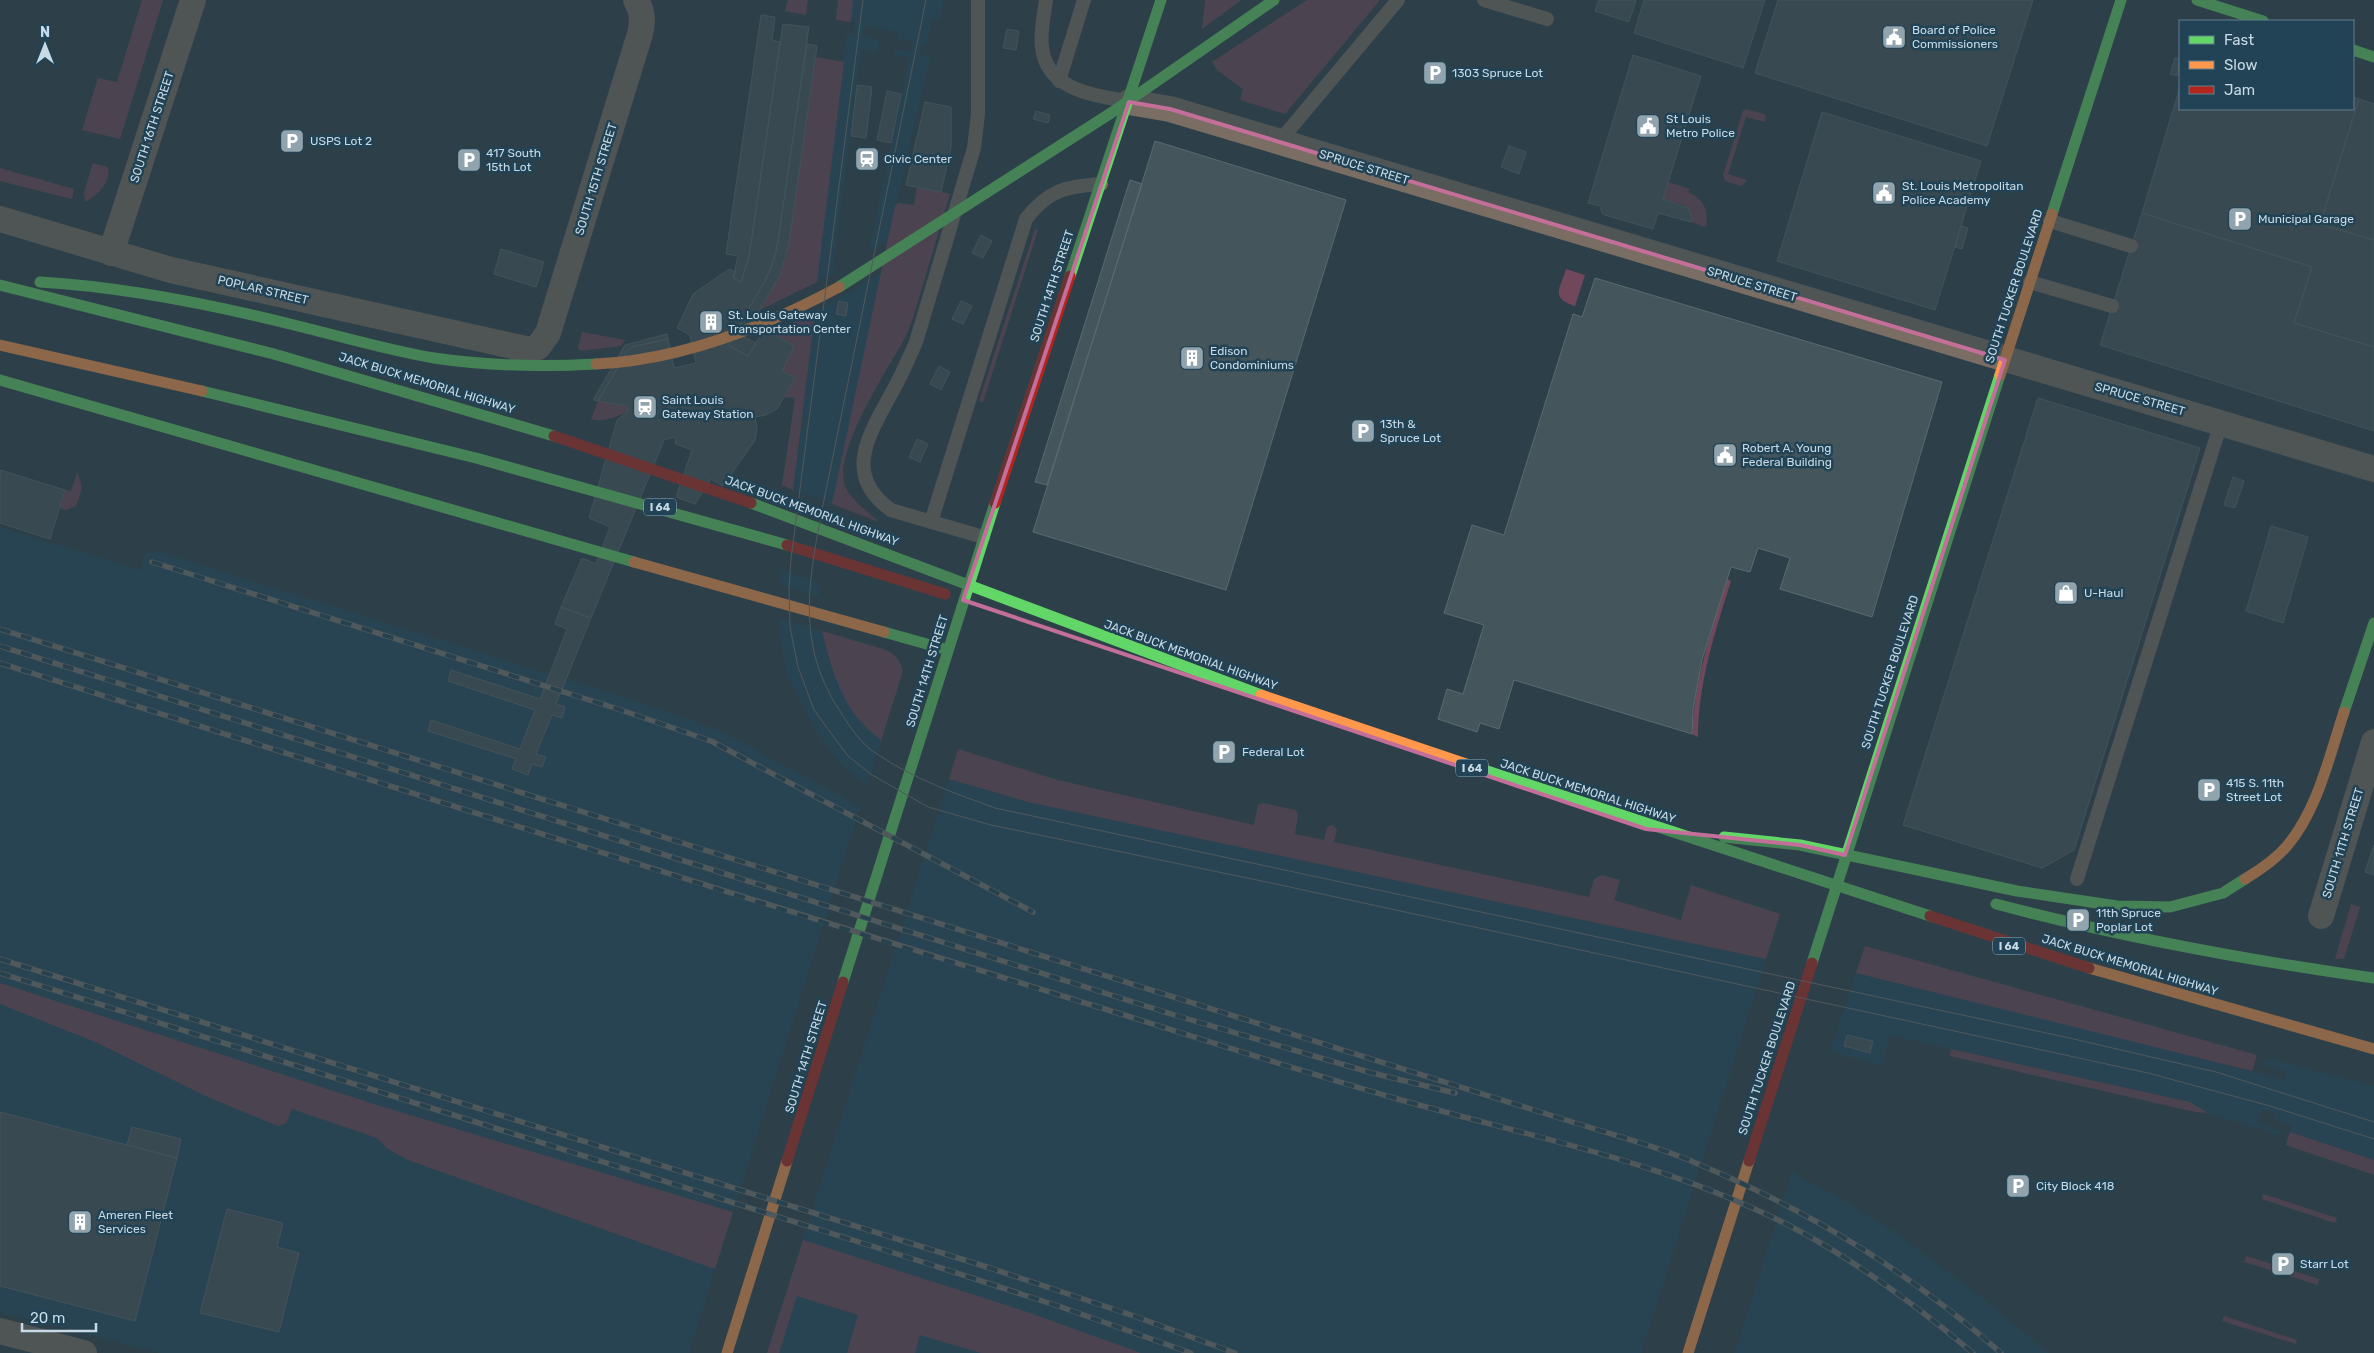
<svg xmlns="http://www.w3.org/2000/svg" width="2374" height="1353" viewBox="0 0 2374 1353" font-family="Rubik,sans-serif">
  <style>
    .built { fill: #234a5e }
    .green { fill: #71485b }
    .building { fill: #45555c; stroke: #5a6a70 }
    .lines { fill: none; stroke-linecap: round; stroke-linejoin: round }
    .lane { stroke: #796d64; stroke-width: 14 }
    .street { stroke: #796d64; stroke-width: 26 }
    .fast { stroke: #63d668; stroke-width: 11 }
    .slow { stroke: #ff974d; stroke-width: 11 }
    .jam { stroke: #b3261e; stroke-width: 11 }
    .tram { stroke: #797672; stroke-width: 1 }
    .rail-casing { stroke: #797672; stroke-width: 5.5 }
    .rail { stroke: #214355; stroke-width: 4; stroke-dasharray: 11; stroke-linecap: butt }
    .marked { fill: none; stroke: #c46f99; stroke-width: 4; stroke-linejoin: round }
    .labels { text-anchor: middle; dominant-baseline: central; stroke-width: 5; stroke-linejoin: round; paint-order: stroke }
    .shield { fill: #214355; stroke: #95adba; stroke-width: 1 }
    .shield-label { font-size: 11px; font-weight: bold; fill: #c7dae5 }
    .poi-label { font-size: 12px; fill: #c7dae5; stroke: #214355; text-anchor: start }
    .street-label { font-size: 12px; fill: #c7dae5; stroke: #214355 }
  </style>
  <rect width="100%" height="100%" fill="#2d4049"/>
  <path class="built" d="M 853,0 L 943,0 L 941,19 L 932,19 L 927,44 L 922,44 L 920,55 L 930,57 L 888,239 L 869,252 L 909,58 L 894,55 L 895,49 L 911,52 L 913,42 L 898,38 L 898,32 L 863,25 L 863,36 L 879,40 L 877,52 L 861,49 L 833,269 L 837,271 L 817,282 L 847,34 L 853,35 L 855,23 L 851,22 Z
    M 881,273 L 846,439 L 832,504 L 793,490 L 815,312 Z
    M 0,527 L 142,571 L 142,563 L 146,554 L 153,550 L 651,706 L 717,730 L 743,743 L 860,807 L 733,1212 L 377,1105 L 0,983 Z
    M 781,570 L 820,583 L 819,596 L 779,585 Z
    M 778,618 L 822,631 L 828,658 L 840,688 L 857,717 L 881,741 L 867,787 L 846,769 L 826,747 L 810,721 L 788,676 L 781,644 Z
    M 949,779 L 1028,802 L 1766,959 L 1641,1353 L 767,1353 Z
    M 1856,973 L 2150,1045 L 2284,1080 L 2286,1071 L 2264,1065 L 2266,1058 L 2374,1086 L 2374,1160 L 2290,1132 L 2292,1125 L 2273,1119 L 2275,1113 L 2262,1109 L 2257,1123 L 2281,1131 L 2279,1135 L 2208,1113 L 2190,1102 L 1890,1035 L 1882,1065 L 1830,1052 Z
    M 0,1004 L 93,1041 L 210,1098 L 273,1124 L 279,1125 L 286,1123 L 292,1109 L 377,1138 L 388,1149 L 408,1160 L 715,1269 L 689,1353 L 160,1353 L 0,1312 Z
    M 1792,1172 L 1843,1200 L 1894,1232 L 1986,1301 L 2048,1353 L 1735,1353 Z"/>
  <path class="green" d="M 142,0 L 163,0 L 120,139 L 82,130 L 98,78 L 117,82 Z
    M 788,0 L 808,0 L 806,15 L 785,11 Z
    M 838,0 L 853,0 L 851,22 L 836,20 Z
    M 1205,0 L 1241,0 L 1202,29 Z
    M 1307,0 L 1380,0 L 1285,114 L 1240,100 L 1243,89 L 1218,71 L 1212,62 Z
    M 816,57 L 844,62 L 817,282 L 760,310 L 780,275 L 787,253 Z
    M 1746,109 L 1764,114 L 1766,117 L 1765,122 L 1746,117 L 1728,174 L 1747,180 L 1742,186 L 1725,181 L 1723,175 L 1743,111 Z
    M 93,163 L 107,167 C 114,180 96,197 85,202 L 84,192 Z
    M 0,168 L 74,189 L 72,199 L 0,181 Z
    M 1668,182 L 1690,189 L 1688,192 C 1704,199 1709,210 1706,227 L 1691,222 L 1691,214 L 1685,206 L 1663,199 Z
    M 917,187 L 950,194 L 913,318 L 906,336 C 888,369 833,451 845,486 C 851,500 868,512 879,522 L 832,504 L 895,206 L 898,203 L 914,205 Z
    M 1035,229 L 1038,230 L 983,402 L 979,401 Z
    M 1566,269 L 1585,275 L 1575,306 C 1550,298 1560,289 1566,269 Z
    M 815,312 L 793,490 L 782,485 L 795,398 L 784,397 L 795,378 L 782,371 L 794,346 L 770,333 Z
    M 582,332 L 625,340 L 621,346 L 581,351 L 578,348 Z
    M 598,401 L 627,406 L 628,412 C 616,416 604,423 591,419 Z
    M 77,473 C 84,485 81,493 76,506 L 66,510 L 60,508 L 65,490 L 71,491 Z
    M 1727,579 L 1731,581 C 1715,632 1698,683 1698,737 L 1692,734 C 1695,680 1711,631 1727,579 Z
    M 822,631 L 886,650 C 896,655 900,660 903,671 L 881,741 C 873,733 863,725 856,716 C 838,692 829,661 822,631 Z
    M 958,749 L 1058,780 L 1254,825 L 1258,805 L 1263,803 L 1295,810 L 1298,814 L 1295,834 L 1324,840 L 1327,827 L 1333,825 L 1337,830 L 1334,842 L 1589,897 L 1594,879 L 1602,875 L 1620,880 L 1614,900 L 1681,920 L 1691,885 L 1780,914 L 1766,959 L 1028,802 L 949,779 Z
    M 2351,904 L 2360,907 L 2344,959 L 2335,959 Z
    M 1865,946 L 2257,1055 L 2252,1071 L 1856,973 Z
    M 0,983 L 377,1105 L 733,1212 L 715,1269 L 408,1160 L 388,1149 L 377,1138 L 292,1109 L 286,1123 L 279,1126 L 273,1124 L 210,1098 L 93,1041 L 0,1004 Z
    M 1951,1049 L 2190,1102 L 2208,1113 L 2195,1112 L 1950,1056 Z
    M 2290,1132 L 2374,1160 L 2374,1175 L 2286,1145 Z
    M 2263,1194 L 2337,1218 L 2335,1223 L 2262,1199 Z
    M 803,1240 L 1027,1312 L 1141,1353 L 981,1353 L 920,1335 L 915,1353 L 847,1353 L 858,1315 L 797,1296 L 779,1353 L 767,1353 Z
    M 2246,1256 L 2319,1279 L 2318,1285 L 2244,1262 Z
    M 2224,1316 L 2297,1340 L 2296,1344 L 2222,1321 Z"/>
  <path class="building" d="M 1599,0 L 1636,0 L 1629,22 L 1595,11 Z
    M 1644,0 L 1765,0 L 1743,68 L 1634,33 Z
    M 1778,0 L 2033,0 L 1987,146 L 1755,73 Z
    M 761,15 L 775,17 L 772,40 L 780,42 L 749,257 L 741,282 L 733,278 L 738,256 L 726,254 Z
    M 783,24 L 809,27 L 778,241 L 772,266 L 766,279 L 728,345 L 748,356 L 764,330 L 794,346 L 782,371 L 795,378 L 777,409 L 766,415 L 755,417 L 757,428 L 755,440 L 723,486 L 711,479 L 695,504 L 676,497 L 692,450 L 676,444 L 675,437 L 664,440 L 591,618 L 561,607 L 582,558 L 596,564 L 610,527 L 589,518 L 617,420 L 628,412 L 627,406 L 598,401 L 626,353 L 632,347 L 668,339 L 674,368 L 696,363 L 690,335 L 677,328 L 693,294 L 729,269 L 736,272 L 733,278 L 741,282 L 749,257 Z
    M 1007,29 L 1019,31 L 1016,50 L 1003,48 Z
    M 807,44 L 817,46 L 789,243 L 780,275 L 744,337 L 756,343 L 748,356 L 728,345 L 766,279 L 776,254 Z
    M 1633,55 L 1701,76 L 1663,199 L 1689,209 L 1692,218 L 1691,222 L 1658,213 L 1653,229 L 1605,215 L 1602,213 L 1600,206 L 1588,203 Z
    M 2175,58 L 2180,59 L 2177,76 L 2170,74 Z
    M 857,85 L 872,87 L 866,138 L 851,136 Z
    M 2180,87 L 2180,109 L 2353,109 L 2353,97 L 2359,99 L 2320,224 L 2374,240 L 2374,347 L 2294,323 L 2312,267 L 2142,213 Z
    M 887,91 L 901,94 L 891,143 L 877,140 Z
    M 2359,99 L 2374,104 L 2374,240 L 2320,224 Z
    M 925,102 L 951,107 L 951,148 L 941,192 L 906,185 Z
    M 1036,111 L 1050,115 L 1048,123 L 1033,119 Z
    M 1822,112 L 1981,161 L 1935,310 L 1777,261 Z
    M 1155,141 L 1346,200 L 1226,590 L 1033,532 Z
    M 1509,146 L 1526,152 L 1519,174 L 1501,167 Z
    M 1130,180 L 1142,184 L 1047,485 L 1035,482 Z
    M 2142,213 L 2312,267 L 2294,323 L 2374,347 L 2374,431 L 2100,345 Z
    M 1961,226 L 1968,228 L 1962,249 L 1955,247 Z
    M 981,235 L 992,241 L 983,258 L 972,253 Z
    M 501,249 L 544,262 L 536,287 L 494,274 Z
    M 1595,278 L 1942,382 L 1872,617 L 1780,589 L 1790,558 L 1758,548 L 1750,572 L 1731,567 L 1702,660 L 1693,710 L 1692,734 L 1514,680 L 1499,729 L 1480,723 L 1477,732 L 1438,719 L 1447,689 L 1463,694 L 1484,625 L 1444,613 L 1472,525 L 1504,535 L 1573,314 L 1582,317 Z
    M 839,301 L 848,303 L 846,316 L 836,314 Z
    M 961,301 L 972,306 L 963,324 L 952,319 Z
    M 667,334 L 668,339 L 632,347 L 626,353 L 598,401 L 593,400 L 625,345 Z
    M 939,366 L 950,372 L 941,390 L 930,384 Z
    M 2038,398 L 2200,448 L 2074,850 L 2042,868 L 1903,825 Z
    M 917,439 L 928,444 L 920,462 L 909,457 Z
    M 0,470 L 65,490 L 50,539 L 0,523 Z
    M 2233,477 L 2244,481 L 2235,508 L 2224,505 Z
    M 2271,526 L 2308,537 L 2283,623 L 2246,611 Z
    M 561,607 L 591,618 L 556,704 L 565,707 L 562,718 L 552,715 L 536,754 L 546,757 L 542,767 L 532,764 L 528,775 L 512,769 L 516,759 L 428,731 L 431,720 L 520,749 L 535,710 L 448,681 L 451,670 L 540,699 L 567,629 L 555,624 Z
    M 2374,845 L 2374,875 L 2365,872 Z
    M 1847,1035 L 1873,1041 L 1870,1053 L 1844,1046 Z
    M 0,1112 L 177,1158 L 135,1321 L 0,1286 Z
    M 132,1127 L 181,1139 L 177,1158 L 127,1145 Z
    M 227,1209 L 283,1223 L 277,1247 L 299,1253 L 279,1332 L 200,1313 Z"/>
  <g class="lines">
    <path class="lane" d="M 978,0 L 978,114 L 974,148 L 916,342 C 908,360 901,377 891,394 C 869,435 842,475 891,510 L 983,537
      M 1046,0 C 1044,15 1040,32 1042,47 C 1046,89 1092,95 1126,101
      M 1484,0 L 1547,19
      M 1059,81 L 1084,0
      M 1279,142 L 1398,0
      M 2050,221 L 2131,246
      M 2030,282 L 2112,306
      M 931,522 L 1026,219 C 1048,190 1067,186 1101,184
      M 2077,879 L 2221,423"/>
    <path class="street" d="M 1129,102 L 1170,109 L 2374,469
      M 0,219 L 171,270 L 530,350 L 538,347 L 548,333 L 640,34 C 643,21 643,12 636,0
      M 111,253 L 193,0
      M 2321,916 L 2374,742
      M 0,1331 L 84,1353"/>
    <path class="fast" d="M 2197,0 L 2263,21
      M 2353,50 L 2374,57
      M 2052,214 L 2121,0
      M 1070,276 L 1161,0
      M 40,282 C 126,287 210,304 294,325 C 340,336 387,350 434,358 C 488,366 542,367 596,364
      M 0,285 L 274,354 L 554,436
      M 839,287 L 1111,113 L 1274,0
      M 0,380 L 634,562
      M 202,391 L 476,458 L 787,545
      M 751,503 L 1261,695
      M 884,632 L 948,650
      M 2344,712 L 2374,623
      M 1469,765 L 1930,916
      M 1724,837 L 1800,845 L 2017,891 L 2117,906 L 2170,907 L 2223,893 L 2245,879
      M 1996,904 C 2121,937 2246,960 2374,978
      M 1812,963 L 2000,375
      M 843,982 L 995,503"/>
    <path class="slow" d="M 0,345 L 202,391
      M 596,364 C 681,360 765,327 839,287
      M 2000,375 L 2052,214
      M 634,562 L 884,632
      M 1261,695 L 1469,765
      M 2245,879 C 2260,870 2275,860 2287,846 C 2318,809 2329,757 2344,712
      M 2089,968 L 2374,1049
      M 727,1353 L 787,1161
      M 1688,1353 L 1749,1161"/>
    <path class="jam" d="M 554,436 L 751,503
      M 995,503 L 1070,276
      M 787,545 L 945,594
      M 1930,916 L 2089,968
      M 787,1161 L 843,982
      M 1749,1161 L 1812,963"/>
    <path class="tram" d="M 863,0 L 791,559 L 789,588 L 790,627 L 798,667 L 814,710 L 848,756 L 872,775 L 928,807 L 991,825 L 1262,881 L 2148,1073 L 2270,1106 L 2374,1139
      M 926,0 L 823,505 C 809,579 795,644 840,711 C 850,727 861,744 877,754 C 914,779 954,793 995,808 L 2065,1037 L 2216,1072 L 2374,1122"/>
    <defs>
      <path id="rail" d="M 152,562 L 621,710 L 711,741 L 1033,912
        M 0,629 L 1569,1121 C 1614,1135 1660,1147 1703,1166 C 1815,1214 1909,1272 2001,1353
        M 0,646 L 1181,1017 L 1372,1073 L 1455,1093
        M 0,663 C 366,778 731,895 1098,1007 C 1199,1038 1299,1071 1401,1100 C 1532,1137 1669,1163 1792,1227 C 1858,1262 1916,1305 1973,1353
        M 0,959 L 987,1267 L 1134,1316 L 1235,1353
        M 0,973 L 929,1264 L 1061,1307 L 1191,1353"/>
    </defs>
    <use href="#rail" class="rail-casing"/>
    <use href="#rail" class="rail"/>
  </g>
  <path d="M0 0H2374V1353H0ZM 1129,102 L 1170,109 L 2005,360 L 1845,855 L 1800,845 L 1646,829 L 963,600 Z" fill="#2d4049" fill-opacity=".55" fill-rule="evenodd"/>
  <path class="marked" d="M 1129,102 L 1170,109 L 2005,360 L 1845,855 L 1800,845 L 1646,829 L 963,600 Z"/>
  <defs>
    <symbol id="civic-square" viewBox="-11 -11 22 22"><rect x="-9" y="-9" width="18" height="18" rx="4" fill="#91a4ae" stroke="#214355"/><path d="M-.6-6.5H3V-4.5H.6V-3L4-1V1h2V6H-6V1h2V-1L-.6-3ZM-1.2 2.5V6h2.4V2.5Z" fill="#fff"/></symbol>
    <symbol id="parking-square" viewBox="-11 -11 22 22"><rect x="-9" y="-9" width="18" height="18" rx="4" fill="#91a4ae" stroke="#214355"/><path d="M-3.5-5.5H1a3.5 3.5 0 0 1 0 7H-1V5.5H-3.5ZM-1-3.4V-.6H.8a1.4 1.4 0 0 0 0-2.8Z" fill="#fff"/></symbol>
    <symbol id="station-square" viewBox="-11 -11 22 22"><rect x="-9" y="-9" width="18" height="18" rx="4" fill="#91a4ae" stroke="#214355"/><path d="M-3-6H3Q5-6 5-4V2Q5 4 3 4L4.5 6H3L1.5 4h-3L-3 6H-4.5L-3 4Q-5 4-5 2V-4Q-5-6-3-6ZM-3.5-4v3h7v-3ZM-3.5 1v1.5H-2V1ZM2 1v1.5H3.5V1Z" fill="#fff"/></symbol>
    <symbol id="building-square" viewBox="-11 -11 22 22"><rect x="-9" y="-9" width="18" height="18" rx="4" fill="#91a4ae" stroke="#214355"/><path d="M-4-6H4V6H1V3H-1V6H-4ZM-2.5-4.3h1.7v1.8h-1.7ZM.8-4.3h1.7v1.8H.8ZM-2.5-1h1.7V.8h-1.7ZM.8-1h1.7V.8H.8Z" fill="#fff"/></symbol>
    <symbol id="shop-square" viewBox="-11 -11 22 22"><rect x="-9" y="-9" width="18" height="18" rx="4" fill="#91a4ae" stroke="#214355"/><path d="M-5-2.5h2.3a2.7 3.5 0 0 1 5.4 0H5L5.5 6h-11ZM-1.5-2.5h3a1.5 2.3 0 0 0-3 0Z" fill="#fff"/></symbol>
  </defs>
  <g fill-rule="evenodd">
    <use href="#civic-square" x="1880" y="23" width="28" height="28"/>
    <use href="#parking-square" x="1421" y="59" width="28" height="28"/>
    <use href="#civic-square" x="1634" y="112" width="28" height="28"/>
    <use href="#parking-square" x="278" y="127" width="28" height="28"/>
    <use href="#station-square" x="853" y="145" width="28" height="28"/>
    <use href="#parking-square" x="455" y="146" width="28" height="28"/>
    <use href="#civic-square" x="1870" y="179" width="28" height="28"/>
    <use href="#parking-square" x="2226" y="205" width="28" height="28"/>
    <use href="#building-square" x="697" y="308" width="28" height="28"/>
    <use href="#building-square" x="1178" y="344" width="28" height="28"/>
    <use href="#station-square" x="631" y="393" width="28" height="28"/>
    <use href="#parking-square" x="1349" y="417" width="28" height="28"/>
    <use href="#civic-square" x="1711" y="441" width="28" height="28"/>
    <use href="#shop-square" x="2052" y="579" width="28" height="28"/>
    <use href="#parking-square" x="1210" y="738" width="28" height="28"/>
    <use href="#parking-square" x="2195" y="776" width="28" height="28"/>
    <use href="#parking-square" x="2064" y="906" width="28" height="28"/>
    <use href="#parking-square" x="2004" y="1172" width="28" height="28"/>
    <use href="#building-square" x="66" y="1208" width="28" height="28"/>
    <use href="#parking-square" x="2269" y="1250" width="28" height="28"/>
  </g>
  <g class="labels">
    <g class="shield">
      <rect x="644" y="498.5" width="32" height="17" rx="4"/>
      <rect x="1456" y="759.5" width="32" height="17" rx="4"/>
      <rect x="1993" y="937.5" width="32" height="17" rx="4"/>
    </g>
    <g class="shield-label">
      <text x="660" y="507">I 64</text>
      <text x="1472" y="768">I 64</text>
      <text x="2009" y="946">I 64</text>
    </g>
    <g class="poi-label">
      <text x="1912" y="30">Board of Police<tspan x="1912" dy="14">Commissioners</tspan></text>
      <text x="1452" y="73">1303 Spruce Lot</text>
      <text x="1666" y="119">St Louis<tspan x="1666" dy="14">Metro Police</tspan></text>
      <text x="310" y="141">USPS Lot 2</text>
      <text x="486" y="153">417 South<tspan x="486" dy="14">15th Lot</tspan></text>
      <text x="884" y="159">Civic Center</text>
      <text x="1902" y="186">St. Louis Metropolitan<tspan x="1902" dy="14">Police Academy</tspan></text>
      <text x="2258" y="219">Municipal Garage</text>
      <text x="728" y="315">St. Louis Gateway<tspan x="728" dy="14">Transportation Center</tspan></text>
      <text x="1210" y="351">Edison<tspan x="1210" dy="14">Condominiums</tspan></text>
      <text x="662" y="400">Saint Louis<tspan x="662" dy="14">Gateway Station</tspan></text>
      <text x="1380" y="424">13th &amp;<tspan x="1380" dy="14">Spruce Lot</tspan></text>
      <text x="1742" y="448">Robert A. Young<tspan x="1742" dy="14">Federal Building</tspan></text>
      <text x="2084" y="593">U-Haul</text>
      <text x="1242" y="752">Federal Lot</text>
      <text x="2226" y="783">415 S. 11th<tspan x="2226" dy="14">Street Lot</tspan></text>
      <text x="2096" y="913">11th Spruce<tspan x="2096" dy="14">Poplar Lot</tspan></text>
      <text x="2036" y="1186">City Block 418</text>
      <text x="98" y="1215">Ameren Fleet<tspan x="98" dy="14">Services</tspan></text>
      <text x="2300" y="1264">Starr Lot</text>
    </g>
    <g class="street-label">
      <text transform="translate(152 127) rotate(-72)">SOUTH 16TH STREET</text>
      <text transform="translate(1364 167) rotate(17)">SPRUCE STREET</text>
      <text transform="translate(596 179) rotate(-73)">SOUTH 15TH STREET</text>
      <text transform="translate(1752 284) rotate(17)">SPRUCE STREET</text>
      <text transform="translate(1052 286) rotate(-72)">SOUTH 14TH STREET</text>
      <text transform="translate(2014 286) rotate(-72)">SOUTH TUCKER BOULEVARD</text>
      <text transform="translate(263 290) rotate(13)">POPLAR STREET</text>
      <text transform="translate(427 383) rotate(17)">JACK BUCK MEMORIAL HIGHWAY</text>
      <text transform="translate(2140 399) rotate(16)">SPRUCE STREET</text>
      <text transform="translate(812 511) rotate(20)">JACK BUCK MEMORIAL HIGHWAY</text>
      <text transform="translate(1191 655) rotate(20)">JACK BUCK MEMORIAL HIGHWAY</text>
      <text transform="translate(927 671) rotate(-73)">SOUTH 14TH STREET</text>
      <text transform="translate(1890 672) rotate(-72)">SOUTH TUCKER BOULEVARD</text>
      <text transform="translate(1588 791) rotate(18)">JACK BUCK MEMORIAL HIGHWAY</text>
      <text transform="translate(2343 843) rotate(-73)">SOUTH 11TH STREET</text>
      <text transform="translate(2130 965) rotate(17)">JACK BUCK MEMORIAL HIGHWAY</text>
      <text transform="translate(806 1057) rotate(-73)">SOUTH 14TH STREET</text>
      <text transform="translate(1767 1058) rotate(-72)">SOUTH TUCKER BOULEVARD</text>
    </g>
  </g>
  <rect x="2179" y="20" width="175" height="90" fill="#214355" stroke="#637f8f"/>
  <rect x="2189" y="36" width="25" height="8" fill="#63d668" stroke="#637f8f"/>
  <text x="2224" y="45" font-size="15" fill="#c7dae5">Fast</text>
  <rect x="2189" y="61" width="25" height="8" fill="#ff974d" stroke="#637f8f"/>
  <text x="2224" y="70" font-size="15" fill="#c7dae5">Slow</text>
  <rect x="2189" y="86" width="25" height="8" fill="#b3261e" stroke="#637f8f"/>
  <text x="2224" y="95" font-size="15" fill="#c7dae5">Jam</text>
  <g transform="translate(45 45)" stroke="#214355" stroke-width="4" paint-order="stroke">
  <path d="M0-4L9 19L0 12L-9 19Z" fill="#c7dae5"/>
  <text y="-8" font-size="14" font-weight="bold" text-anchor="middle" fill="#c7dae5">N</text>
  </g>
  <path d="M22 1323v8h74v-8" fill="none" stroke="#c7dae5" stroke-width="2.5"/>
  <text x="30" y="1323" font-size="15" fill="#c7dae5" stroke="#214355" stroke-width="4" paint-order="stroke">20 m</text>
</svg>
